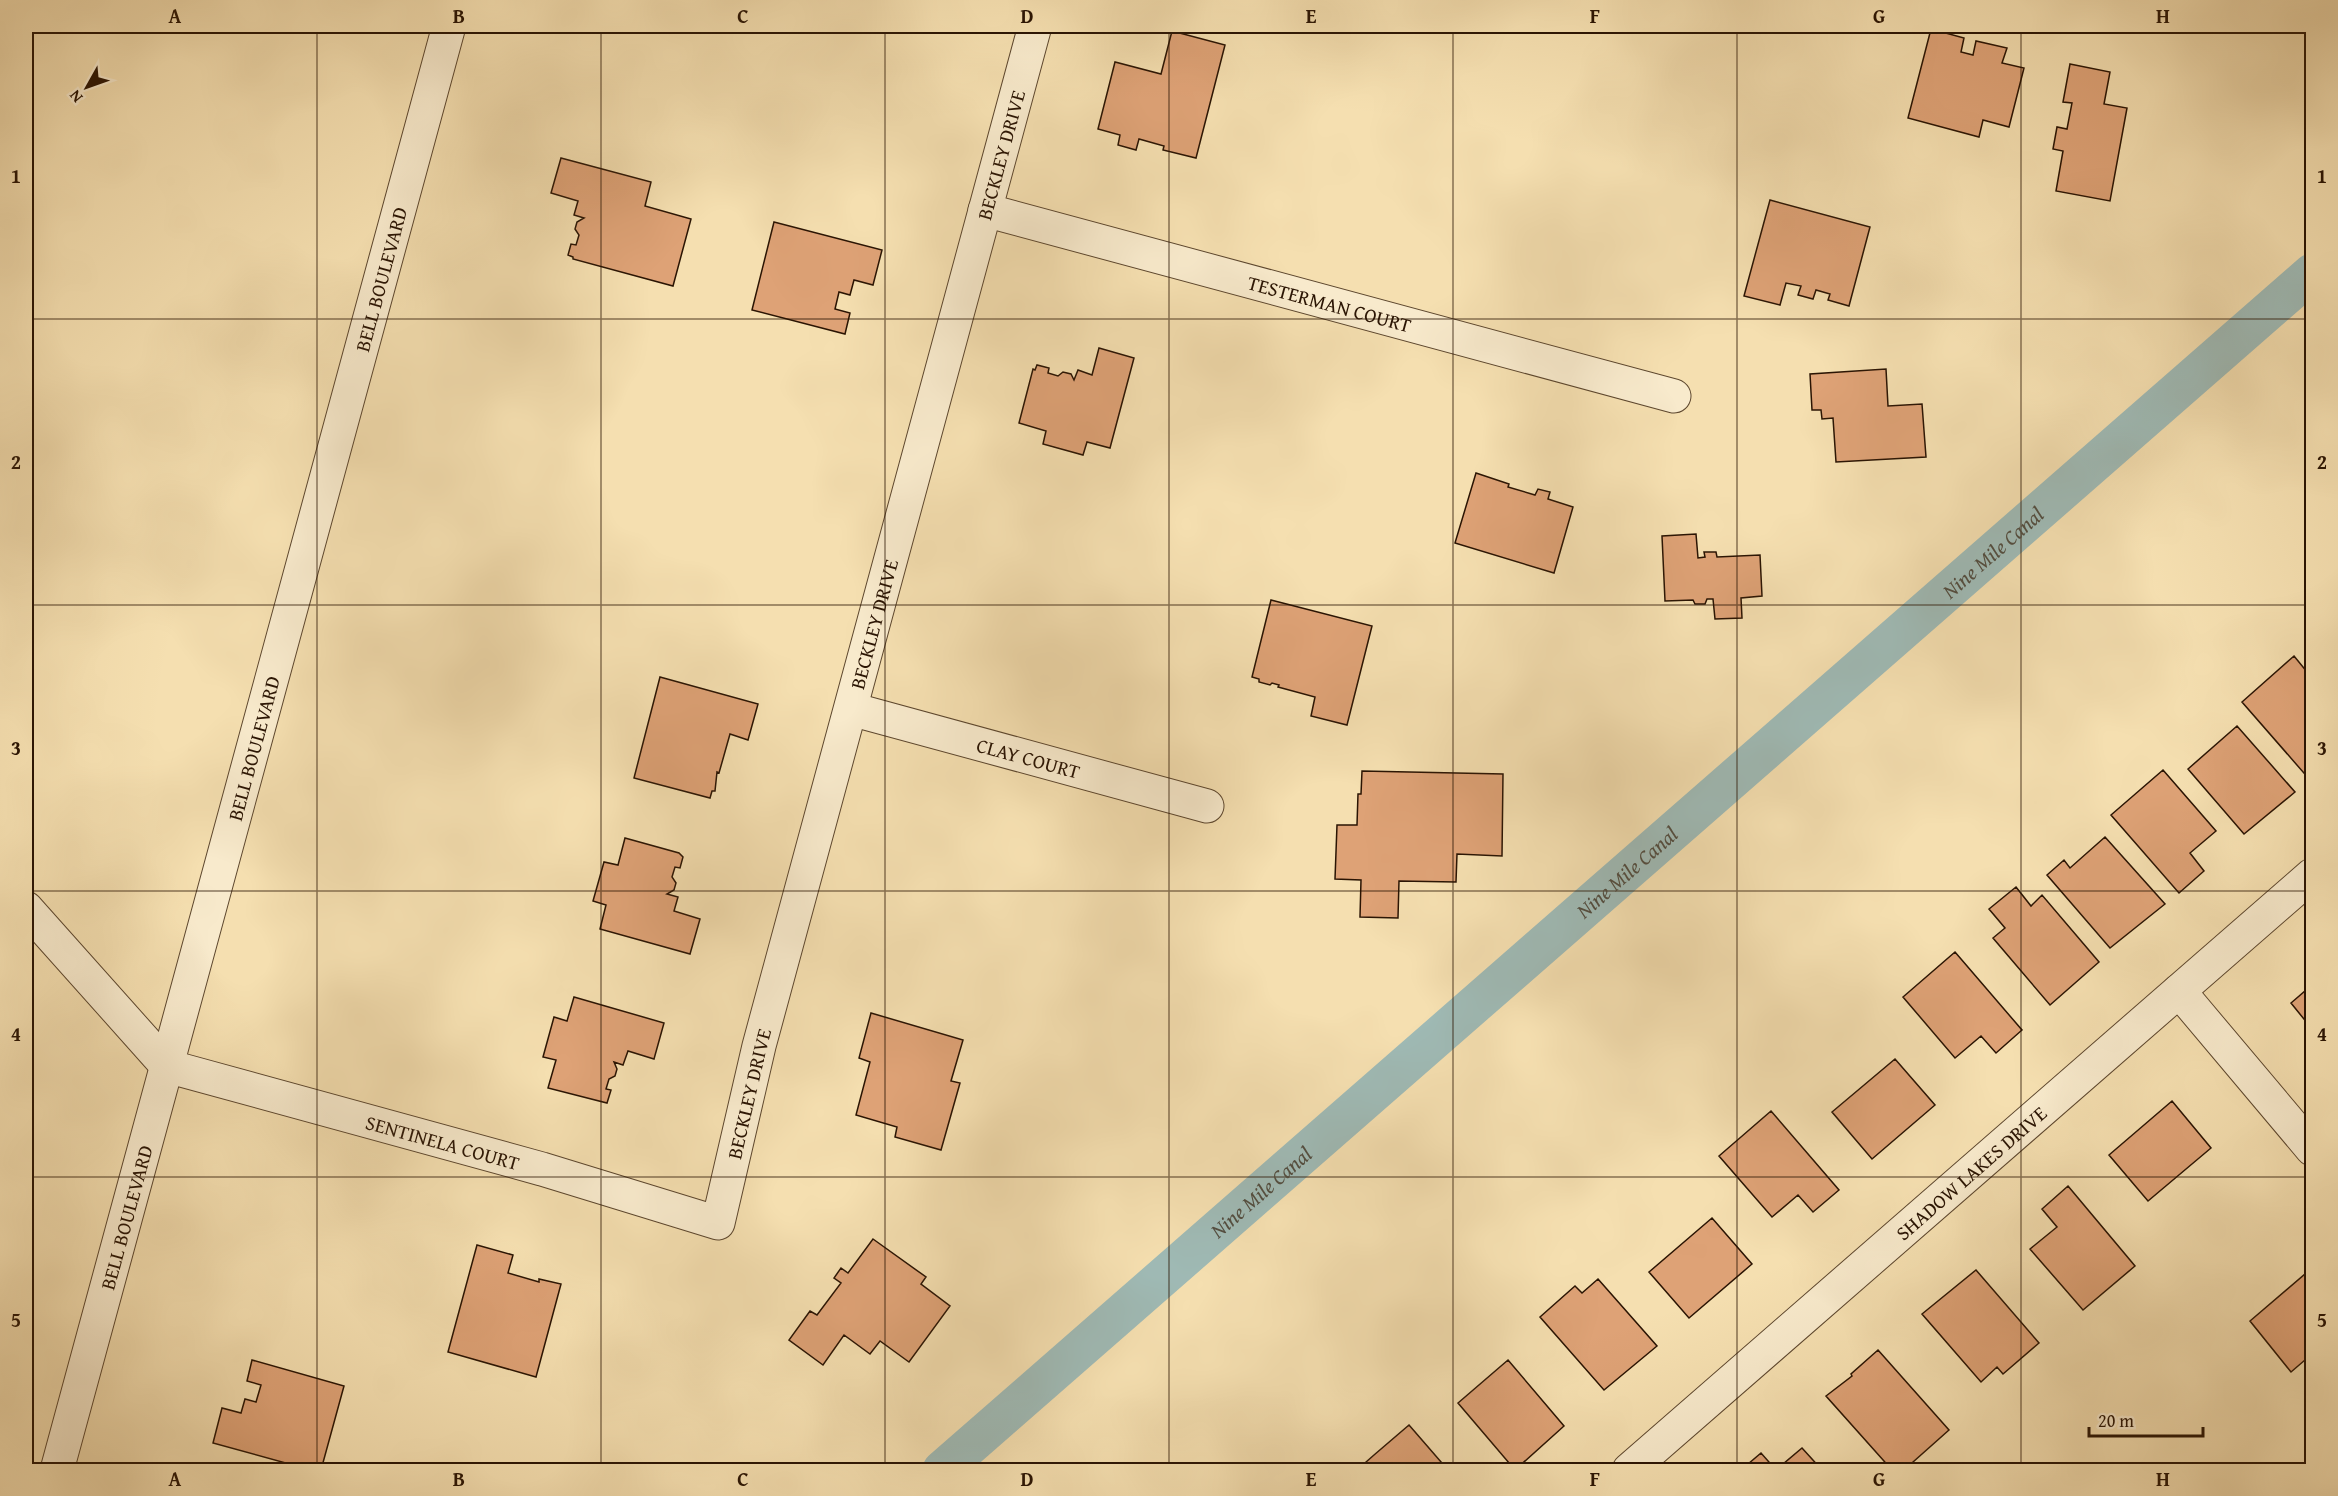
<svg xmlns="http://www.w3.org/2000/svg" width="2338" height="1496" viewBox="0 0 2338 1496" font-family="'Gentium Book Plus',serif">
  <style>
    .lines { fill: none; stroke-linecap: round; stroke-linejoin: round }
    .canal { stroke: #9fbab5; stroke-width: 39 }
    .building { fill: #dea276; stroke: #2a1403; stroke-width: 1.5 }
    .minor-casing { stroke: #5d472e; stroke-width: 35 }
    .tertiary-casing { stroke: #5d472e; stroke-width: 35 }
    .minor { stroke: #f8eacc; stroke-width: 33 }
    .tertiary { stroke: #f8eacc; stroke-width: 33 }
    .grid { fill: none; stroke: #2a1403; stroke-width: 1.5; stroke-opacity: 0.55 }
    .labels { text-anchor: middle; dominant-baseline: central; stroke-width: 4.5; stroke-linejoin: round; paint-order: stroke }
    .street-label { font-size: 20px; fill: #2a1403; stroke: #f8eacc }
    .water-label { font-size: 21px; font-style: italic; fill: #534e41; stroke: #f8eacc }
    .neatline { fill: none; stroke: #2a1403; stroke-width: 2 }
    .grid-label { font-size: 20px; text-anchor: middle; font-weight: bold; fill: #2a1403 }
  </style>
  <rect width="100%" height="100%" fill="#f5dfb0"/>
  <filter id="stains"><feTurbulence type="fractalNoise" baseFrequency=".00333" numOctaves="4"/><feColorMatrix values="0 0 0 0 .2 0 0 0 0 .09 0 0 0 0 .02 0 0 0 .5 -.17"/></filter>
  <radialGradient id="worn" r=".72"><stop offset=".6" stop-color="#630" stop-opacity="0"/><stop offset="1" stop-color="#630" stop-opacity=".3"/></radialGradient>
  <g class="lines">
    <path class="canal" id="s1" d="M 942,1470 L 2312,273"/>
  </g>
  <path class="building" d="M 1931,29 L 1964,38 L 1961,52 L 1973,55 L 1976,41 L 2007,48 L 2002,63 L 2024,68 L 2009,127 L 1983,120 L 1979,137 L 1908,118 Z
    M 1172,31 L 1225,45 L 1196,158 L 1163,150 L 1164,146 L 1139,139 L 1136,150 L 1118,145 L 1120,135 L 1098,129 L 1115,62 L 1161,74 Z
    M 2070,64 L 2110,72 L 2104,104 L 2127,108 L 2110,201 L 2056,191 L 2063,151 L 2053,149 L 2057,127 L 2067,129 L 2072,103 L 2063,102 Z
    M 561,158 L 651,182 L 645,206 L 691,219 L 673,286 L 573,259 L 573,257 L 568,255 L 571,244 L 576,245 L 579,235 L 575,229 L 577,222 L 584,218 L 574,215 L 578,201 L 551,193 Z
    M 1770,200 L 1870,227 L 1849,306 L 1828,300 L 1830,294 L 1816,290 L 1813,299 L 1798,295 L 1801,286 L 1786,283 L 1780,305 L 1744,296 Z
    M 774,222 L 882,250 L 873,285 L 854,280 L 850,295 L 839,292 L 835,309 L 850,313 L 845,334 L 752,310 Z
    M 1099,348 L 1134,358 L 1110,448 L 1087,442 L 1083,455 L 1043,444 L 1046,431 L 1019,423 L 1033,369 L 1035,370 L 1037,365 L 1049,368 L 1048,373 L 1058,376 L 1063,372 L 1071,374 L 1074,380 L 1078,370 L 1092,375 Z
    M 1886,369 L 1888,406 L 1922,404 L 1926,457 L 1836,462 L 1833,418 L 1822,419 L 1821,410 L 1812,410 L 1810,374 Z
    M 1476,473 L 1509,484 L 1508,487 L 1535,495 L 1538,489 L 1550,492 L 1548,499 L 1573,507 L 1554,573 L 1455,543 Z
    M 1696,534 L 1698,558 L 1705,557 L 1704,552 L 1716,552 L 1717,557 L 1760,555 L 1762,596 L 1741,598 L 1742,618 L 1715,619 L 1713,599 L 1707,599 L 1705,604 L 1695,604 L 1693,600 L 1665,601 L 1662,536 Z
    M 1271,600 L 1372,626 L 1347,725 L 1311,716 L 1315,697 L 1278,687 L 1279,685 L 1272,683 L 1270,685 L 1259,682 L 1259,679 L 1252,677 Z
    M 2294,656 L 2312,678 L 2312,778 L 2310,780 L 2242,702 Z
    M 660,677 L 758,704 L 748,740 L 730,734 L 719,773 L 717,772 L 715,791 L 712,791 L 710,798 L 634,778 Z
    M 2237,726 L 2295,792 L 2244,834 L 2188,769 Z
    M 2163,770 L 2216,831 L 2190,853 L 2204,871 L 2179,893 L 2111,815 Z
    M 1362,771 L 1503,774 L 1502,856 L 1457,854 L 1456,882 L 1399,881 L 1398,918 L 1360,917 L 1361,880 L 1335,879 L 1337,825 L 1357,825 L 1358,794 L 1361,794 Z
    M 2105,837 L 2165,904 L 2110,948 L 2047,875 L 2064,860 L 2070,868 Z
    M 625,838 L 679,853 L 683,857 L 680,868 L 675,867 L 672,877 L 676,883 L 674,890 L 667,894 L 678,897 L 674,911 L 700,919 L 690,954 L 600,929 L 606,905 L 593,901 L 604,862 L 618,865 Z
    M 2016,887 L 2031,906 L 2042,895 L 2099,962 L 2050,1005 L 1993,938 L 2005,928 L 1989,909 Z
    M 1955,952 L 2022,1030 L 1996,1053 L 1981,1036 L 1955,1058 L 1903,997 Z
    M 2312,985 L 2312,1029 L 2291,1003 Z
    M 574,997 L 664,1023 L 654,1059 L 628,1051 L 623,1065 L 614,1062 L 617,1069 L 615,1076 L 609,1079 L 606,1089 L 611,1090 L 607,1103 L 548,1088 L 556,1060 L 543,1057 L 554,1017 L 567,1021 Z
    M 871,1013 L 963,1040 L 951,1081 L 960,1083 L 941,1150 L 895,1137 L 897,1127 L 856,1115 L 870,1062 L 859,1058 Z
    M 1895,1059 L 1935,1105 L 1872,1159 L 1832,1112 Z
    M 2172,1101 L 2211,1148 L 2148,1201 L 2109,1155 Z
    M 1771,1111 L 1839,1190 L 1813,1212 L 1798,1195 L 1772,1217 L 1719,1156 Z
    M 2068,1186 L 2135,1266 L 2083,1310 L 2030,1249 L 2057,1227 L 2042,1209 Z
    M 1712,1218 L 1752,1264 L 1689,1318 L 1649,1272 Z
    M 873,1239 L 926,1277 L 921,1284 L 950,1306 L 909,1362 L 880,1341 L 870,1354 L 844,1335 L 823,1365 L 789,1340 L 810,1311 L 817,1315 L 841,1283 L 834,1278 L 841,1268 L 848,1273 Z
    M 477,1245 L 513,1255 L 508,1273 L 539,1282 L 539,1279 L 561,1284 L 536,1377 L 448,1352 Z
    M 2312,1268 L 2312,1354 L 2291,1372 L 2250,1321 Z
    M 1976,1270 L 2039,1343 L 2003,1374 L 1997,1367 L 1981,1382 L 1922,1314 Z
    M 1598,1279 L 1657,1346 L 1604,1390 L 1540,1317 L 1575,1286 L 1582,1293 Z
    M 1878,1350 L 1949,1430 L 1904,1470 L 1892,1470 L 1826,1396 L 1852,1376 L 1851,1374 Z
    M 252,1360 L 344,1386 L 321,1470 L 311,1470 L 213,1443 L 222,1408 L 241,1413 L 245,1399 L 256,1402 L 261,1385 L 247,1381 Z
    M 1508,1360 L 1564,1426 L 1515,1470 L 1458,1403 Z
    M 1409,1425 L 1448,1470 L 1357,1470 L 1374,1455 Z
    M 1802,1448 L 1822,1470 L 1741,1470 L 1761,1453 L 1776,1470 Z"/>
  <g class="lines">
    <defs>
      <g id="minor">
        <path id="s2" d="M 985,210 L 1674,396"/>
        <path id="s3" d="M 851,709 L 1207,806"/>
        <path d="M 2179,991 L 2312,1149"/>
        <path id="s4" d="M 167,1066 L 542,1169 L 718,1223 L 759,1046 L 1035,26"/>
        <path id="s5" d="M 1629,1470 L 2312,875"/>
      </g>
      <g id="tertiary">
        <path d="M 26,908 L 167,1066"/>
        <path id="s6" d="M 57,1470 L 449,26"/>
      </g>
    </defs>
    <use href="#minor" class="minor-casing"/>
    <use href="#tertiary" class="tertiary-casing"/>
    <use href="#minor" class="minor"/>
    <use href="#tertiary" class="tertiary"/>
  </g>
  <path class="grid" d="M 317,26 L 317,1470M 601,26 L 601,1470M 885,26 L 885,1470M 1169,26 L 1169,1470M 1453,26 L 1453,1470M 1737,26 L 1737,1470M 2021,26 L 2021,1470M 26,319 L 2312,319M 26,605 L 2312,605M 26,891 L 2312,891M 26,1177 L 2312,1177"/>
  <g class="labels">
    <g class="street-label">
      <text stroke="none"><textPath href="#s4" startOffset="1678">BECKLEY DRIVE</textPath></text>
      <text stroke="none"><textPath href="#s6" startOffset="1234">BELL BOULEVARD</textPath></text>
      <text stroke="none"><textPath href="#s2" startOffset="357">TESTERMAN COURT</textPath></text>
      <text stroke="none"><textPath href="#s4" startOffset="1192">BECKLEY DRIVE</textPath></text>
      <text stroke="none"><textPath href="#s6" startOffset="748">BELL BOULEVARD</textPath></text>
      <text stroke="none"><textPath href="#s3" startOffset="184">CLAY COURT</textPath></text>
      <text stroke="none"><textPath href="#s4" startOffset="706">BECKLEY DRIVE</textPath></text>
      <text stroke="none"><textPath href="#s4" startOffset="286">SENTINELA COURT</textPath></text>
      <text stroke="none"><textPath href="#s5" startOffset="453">SHADOW LAKES DRIVE</textPath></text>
      <text stroke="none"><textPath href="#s6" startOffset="262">BELL BOULEVARD</textPath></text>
    </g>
    <g class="water-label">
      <text stroke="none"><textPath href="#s1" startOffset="1395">Nine Mile Canal</textPath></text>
      <text stroke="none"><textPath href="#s1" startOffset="909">Nine Mile Canal</textPath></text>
      <text stroke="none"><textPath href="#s1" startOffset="423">Nine Mile Canal</textPath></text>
    </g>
  </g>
  <rect width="2338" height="1496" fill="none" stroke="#f5dfb0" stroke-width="66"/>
  <g transform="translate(87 87) rotate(230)" stroke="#f8eacc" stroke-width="4.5" paint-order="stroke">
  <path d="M0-4.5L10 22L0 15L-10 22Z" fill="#2a1403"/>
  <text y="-9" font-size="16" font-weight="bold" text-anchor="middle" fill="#2a1403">N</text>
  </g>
  <path d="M2089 1427v9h114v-9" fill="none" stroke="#2a1403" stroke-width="3"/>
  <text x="2098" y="1427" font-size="18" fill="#2a1403" stroke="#f8eacc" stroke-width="4.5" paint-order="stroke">20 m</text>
  <rect x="33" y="33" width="2272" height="1430" class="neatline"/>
  <g class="grid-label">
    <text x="175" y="23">A</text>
    <text x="459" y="23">B</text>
    <text x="743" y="23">C</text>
    <text x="1027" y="23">D</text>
    <text x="1311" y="23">E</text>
    <text x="1595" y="23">F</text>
    <text x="1879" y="23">G</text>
    <text x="2163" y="23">H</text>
    <text x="16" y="183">1</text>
    <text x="2322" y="183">1</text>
    <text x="16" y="469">2</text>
    <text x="2322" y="469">2</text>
    <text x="16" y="755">3</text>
    <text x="2322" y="755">3</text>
    <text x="16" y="1041">4</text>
    <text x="2322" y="1041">4</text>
    <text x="16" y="1327">5</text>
    <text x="2322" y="1327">5</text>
    <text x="175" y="1486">A</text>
    <text x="459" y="1486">B</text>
    <text x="743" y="1486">C</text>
    <text x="1027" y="1486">D</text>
    <text x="1311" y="1486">E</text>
    <text x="1595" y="1486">F</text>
    <text x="1879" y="1486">G</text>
    <text x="2163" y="1486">H</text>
  </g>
  <rect width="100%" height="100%" filter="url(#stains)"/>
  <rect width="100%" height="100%" fill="url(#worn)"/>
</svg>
